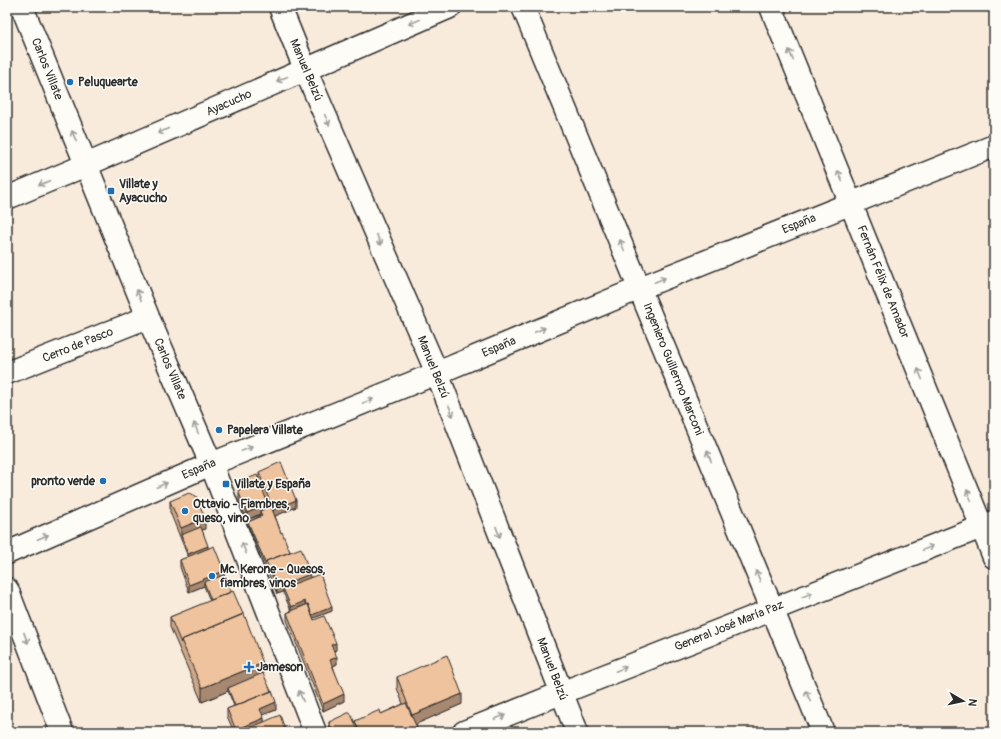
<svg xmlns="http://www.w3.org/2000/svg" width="1001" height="739" viewBox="0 0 1001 739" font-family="Pangolin,sans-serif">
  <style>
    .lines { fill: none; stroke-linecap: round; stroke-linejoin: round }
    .minor-casing { stroke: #2b2b2b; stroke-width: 25 }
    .minor { stroke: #fdfcf7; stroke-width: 22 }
    .wall { fill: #cea888; stroke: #2b2b2b }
    .shaded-wall { fill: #a7886f; stroke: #2b2b2b }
    .building { fill: #efc39e; stroke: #2b2b2b }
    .oneway { stroke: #9e9e9b }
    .poi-dot { fill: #1f6fb2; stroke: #fdfcf7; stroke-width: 1.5 }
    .labels { text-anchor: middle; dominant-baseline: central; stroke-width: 3; stroke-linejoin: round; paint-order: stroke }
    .street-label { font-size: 12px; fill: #2b2b2b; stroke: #fdfcf7 }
    .poi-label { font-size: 12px; font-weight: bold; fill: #2b2b2b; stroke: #fdfcf7; text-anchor: start }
  </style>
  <rect width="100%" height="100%" fill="#f9ebdc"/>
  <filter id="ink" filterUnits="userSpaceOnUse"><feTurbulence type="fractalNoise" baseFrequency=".025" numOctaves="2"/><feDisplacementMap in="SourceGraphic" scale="8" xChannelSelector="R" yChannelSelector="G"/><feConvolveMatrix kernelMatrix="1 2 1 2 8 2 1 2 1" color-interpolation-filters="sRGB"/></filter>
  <g filter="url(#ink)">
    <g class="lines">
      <defs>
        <path id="minor" d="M 22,7 L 148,317 L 211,464 L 315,732
          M 280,7 L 305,69 L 437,373 L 577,732
          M 523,7 L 823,732
          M 771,7 L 994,557
          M 7,198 L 86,165 L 450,7
          M 7,373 L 148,317
          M 7,553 L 211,464 L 437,373 L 640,288 L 994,146
          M 7,589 L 62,732
          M 464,732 L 561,693 L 994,522"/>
      </defs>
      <use href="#minor" class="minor-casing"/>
      <use href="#minor" class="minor"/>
    </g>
    <path class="wall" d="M 259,472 L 296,507 L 275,516 L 281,533 L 290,552 L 310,577 L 332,611 L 313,618 L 336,650 L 334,651 L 337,664 L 333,666 L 344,701 L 323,711 L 287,620 L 287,613 L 305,605 L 291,611 L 283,592 L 277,594 L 248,525 L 248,522 L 260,516 L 260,515 L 247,520 L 239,500 L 239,493 L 259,479 Z
      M 170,501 L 205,529 L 202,530 L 208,548 L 224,575 L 263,673 L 276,710 L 263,715 L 264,722 L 286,732 L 250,732 L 250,731 L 248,732 L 234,732 L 227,716 L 227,709 L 234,706 L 228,691 L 202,702 L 170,627 L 170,617 L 210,601 L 204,586 L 189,592 L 180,567 L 180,560 L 188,557 L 170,512 Z
      M 397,677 L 462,704 L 415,724 L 417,732 L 331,732 L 329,725 L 329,722 L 355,724 L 355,721 L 381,714 L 403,704 L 397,688 Z"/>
    <path class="shaded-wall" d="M 296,500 L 296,507 L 273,517 L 273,510 Z
      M 268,504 L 268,511 L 260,511 L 260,514 L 247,520 L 247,513 Z
      M 205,518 L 205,529 L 182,538 L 181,535 L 181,528 Z
      M 208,546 L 208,550 L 188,558 L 188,554 Z
      M 224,571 L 224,578 L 204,582 L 204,586 L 189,592 L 189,585 Z
      M 310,574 L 310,581 L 283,588 L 283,592 L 277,594 L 277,587 Z
      M 305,601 L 305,605 L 291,611 L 291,607 Z
      M 332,607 L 332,611 L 311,619 L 311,615 Z
      M 336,643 L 336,650 L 331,652 L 331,645 Z
      M 337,657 L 337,664 L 330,667 L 330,660 Z
      M 263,663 L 263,676 L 228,688 L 228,691 L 202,702 L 202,688 Z
      M 344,694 L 344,701 L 323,711 L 323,704 Z
      M 462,694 L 462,704 L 412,726 L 412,715 Z
      M 276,702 L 276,710 L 260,716 L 260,709 Z
      M 264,718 L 264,725 L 250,728 L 250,731 L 248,732 L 236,732 L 236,730 Z
      M 417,728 L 417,732 L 408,732 Z"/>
    <path class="building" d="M 281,462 L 296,500 L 273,510 L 259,472 Z
      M 257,475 L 268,504 L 247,513 L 239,493 L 240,482 Z
      M 189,493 L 196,496 L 205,518 L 181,528 L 170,501 Z
      M 271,506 L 281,533 L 282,532 L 290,552 L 266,561 L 266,564 L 248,522 L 262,516 L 260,511 Z
      M 201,527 L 208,546 L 188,554 L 181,535 Z
      M 214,546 L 224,571 L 189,585 L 180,560 Z
      M 301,548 L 310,574 L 277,587 L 266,561 Z
      M 320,574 L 332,607 L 312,615 L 308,604 L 306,605 L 305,601 L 291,607 L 283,588 Z
      M 224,575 L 231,592 L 211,600 L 204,582 Z
      M 233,591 L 243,614 L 181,640 L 181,643 L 170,617 Z
      M 308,604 L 314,620 L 324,616 L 336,643 L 331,645 L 337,657 L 330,660 L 344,694 L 323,704 L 287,613 Z
      M 244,614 L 263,663 L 202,688 L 181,640 Z
      M 447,655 L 462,694 L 412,715 L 397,677 Z
      M 263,673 L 271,691 L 235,706 L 228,688 Z
      M 272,691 L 276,702 L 260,709 L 264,718 L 236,730 L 227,709 Z
      M 406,703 L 417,728 L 408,732 L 360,732 L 355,721 L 380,710 L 381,714 Z
      M 350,712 L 359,732 L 333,732 L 329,722 Z
      M 280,715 L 286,732 L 252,732 L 250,728 Z"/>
    <defs><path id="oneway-shaft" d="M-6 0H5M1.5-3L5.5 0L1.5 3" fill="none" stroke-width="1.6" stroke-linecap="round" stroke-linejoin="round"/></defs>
    <g class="oneway">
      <use href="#oneway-shaft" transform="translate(414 22) rotate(157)"/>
      <use href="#oneway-shaft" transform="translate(791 55) rotate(-112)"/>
      <use href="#oneway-shaft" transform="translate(282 79) rotate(156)"/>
      <use href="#oneway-shaft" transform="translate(327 120) rotate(67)"/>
      <use href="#oneway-shaft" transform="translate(163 131) rotate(156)"/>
      <use href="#oneway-shaft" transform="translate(74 136) rotate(-112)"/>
      <use href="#oneway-shaft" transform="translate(840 176) rotate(-112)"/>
      <use href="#oneway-shaft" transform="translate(44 183) rotate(157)"/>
      <use href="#oneway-shaft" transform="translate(379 240) rotate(67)"/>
      <use href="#oneway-shaft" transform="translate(622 245) rotate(-112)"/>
      <use href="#oneway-shaft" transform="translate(660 280) rotate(-22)"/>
      <use href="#oneway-shaft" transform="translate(139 295) rotate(-112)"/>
      <use href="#oneway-shaft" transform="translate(540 330) rotate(-23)"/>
      <use href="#oneway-shaft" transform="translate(920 374) rotate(-112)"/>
      <use href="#oneway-shaft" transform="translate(368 401) rotate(-22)"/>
      <use href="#oneway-shaft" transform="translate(451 411) rotate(69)"/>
      <use href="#oneway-shaft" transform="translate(196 428) rotate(-113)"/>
      <use href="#oneway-shaft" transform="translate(247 449) rotate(-22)"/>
      <use href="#oneway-shaft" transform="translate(709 456) rotate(-112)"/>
      <use href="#oneway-shaft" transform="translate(162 485) rotate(-23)"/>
      <use href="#oneway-shaft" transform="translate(969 495) rotate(-112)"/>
      <use href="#oneway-shaft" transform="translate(498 532) rotate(69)"/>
      <use href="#oneway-shaft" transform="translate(43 537) rotate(-23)"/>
      <use href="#oneway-shaft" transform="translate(244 548) rotate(-111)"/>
      <use href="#oneway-shaft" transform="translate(928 548) rotate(-22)"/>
      <use href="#oneway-shaft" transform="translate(758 576) rotate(-112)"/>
      <use href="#oneway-shaft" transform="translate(807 595) rotate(-22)"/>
      <use href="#oneway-shaft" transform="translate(26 638) rotate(69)"/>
      <use href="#oneway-shaft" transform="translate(621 669) rotate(-22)"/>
      <use href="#oneway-shaft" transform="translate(301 696) rotate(-112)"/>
      <use href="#oneway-shaft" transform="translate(808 696) rotate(-112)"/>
      <use href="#oneway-shaft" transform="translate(500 717) rotate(-22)"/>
    </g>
  </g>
  <g class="poi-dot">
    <circle cx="70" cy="82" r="4"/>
    <rect x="107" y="187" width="8" height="8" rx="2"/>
    <circle cx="219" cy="430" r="4"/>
    <circle cx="103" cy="481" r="4"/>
    <rect x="222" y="480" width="8" height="8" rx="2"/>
    <circle cx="185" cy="511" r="4"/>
    <circle cx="212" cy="576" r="4"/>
    <path d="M247 661h4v4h4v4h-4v4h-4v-4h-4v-4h4z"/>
  </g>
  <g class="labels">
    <g class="street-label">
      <text transform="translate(47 69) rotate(68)">Carlos Villate</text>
      <text transform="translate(306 70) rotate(67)">Manuel Belzú</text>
      <text transform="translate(229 103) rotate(-24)">Ayacucho</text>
      <text transform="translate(799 224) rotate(-22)">España</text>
      <text transform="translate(883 282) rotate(68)">Fernán Félix de Amador</text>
      <text transform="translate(78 345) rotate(-22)">Cerro de Pasco</text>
      <text transform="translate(499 347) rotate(-23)">España</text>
      <text transform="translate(433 367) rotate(68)">Manuel Belzú</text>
      <text transform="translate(170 369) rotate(67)">Carlos Villate</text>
      <text transform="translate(673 369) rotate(68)">Ingeniero Guillermo Marconi</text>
      <text transform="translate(199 469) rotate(-23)">España</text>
      <text transform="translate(729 626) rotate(-22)">General José María Paz</text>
      <text transform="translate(552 669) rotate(69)">Manuel Belzú</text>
    </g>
    <g class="poi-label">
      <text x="78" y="82">Peluquearte</text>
      <text x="119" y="184">Villate y<tspan x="119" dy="14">Ayacucho</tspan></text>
      <text x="227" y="430">Papelera Villate</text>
      <text x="95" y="481" text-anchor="end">pronto verde</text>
      <text x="234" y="484">Villate y España</text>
      <text x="193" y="504">Ottavio - Fiambres,<tspan x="193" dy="14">queso, vino</tspan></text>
      <text x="220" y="569">Mc. Kerone - Quesos,<tspan x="220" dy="14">fiambres, vinos</tspan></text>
      <text x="257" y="667">Jameson</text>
    </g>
  </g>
  <rect width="1001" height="739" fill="none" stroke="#fdfcf7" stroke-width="24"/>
  <rect x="12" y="12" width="977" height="715" fill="none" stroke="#2b2b2b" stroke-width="1.5" filter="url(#ink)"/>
  <g transform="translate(963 701) rotate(99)" stroke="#fdfcf7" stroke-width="3" paint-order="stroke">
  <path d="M0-3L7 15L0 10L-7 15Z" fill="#2b2b2b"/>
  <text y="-6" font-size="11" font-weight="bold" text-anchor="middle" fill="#2b2b2b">N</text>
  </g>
</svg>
